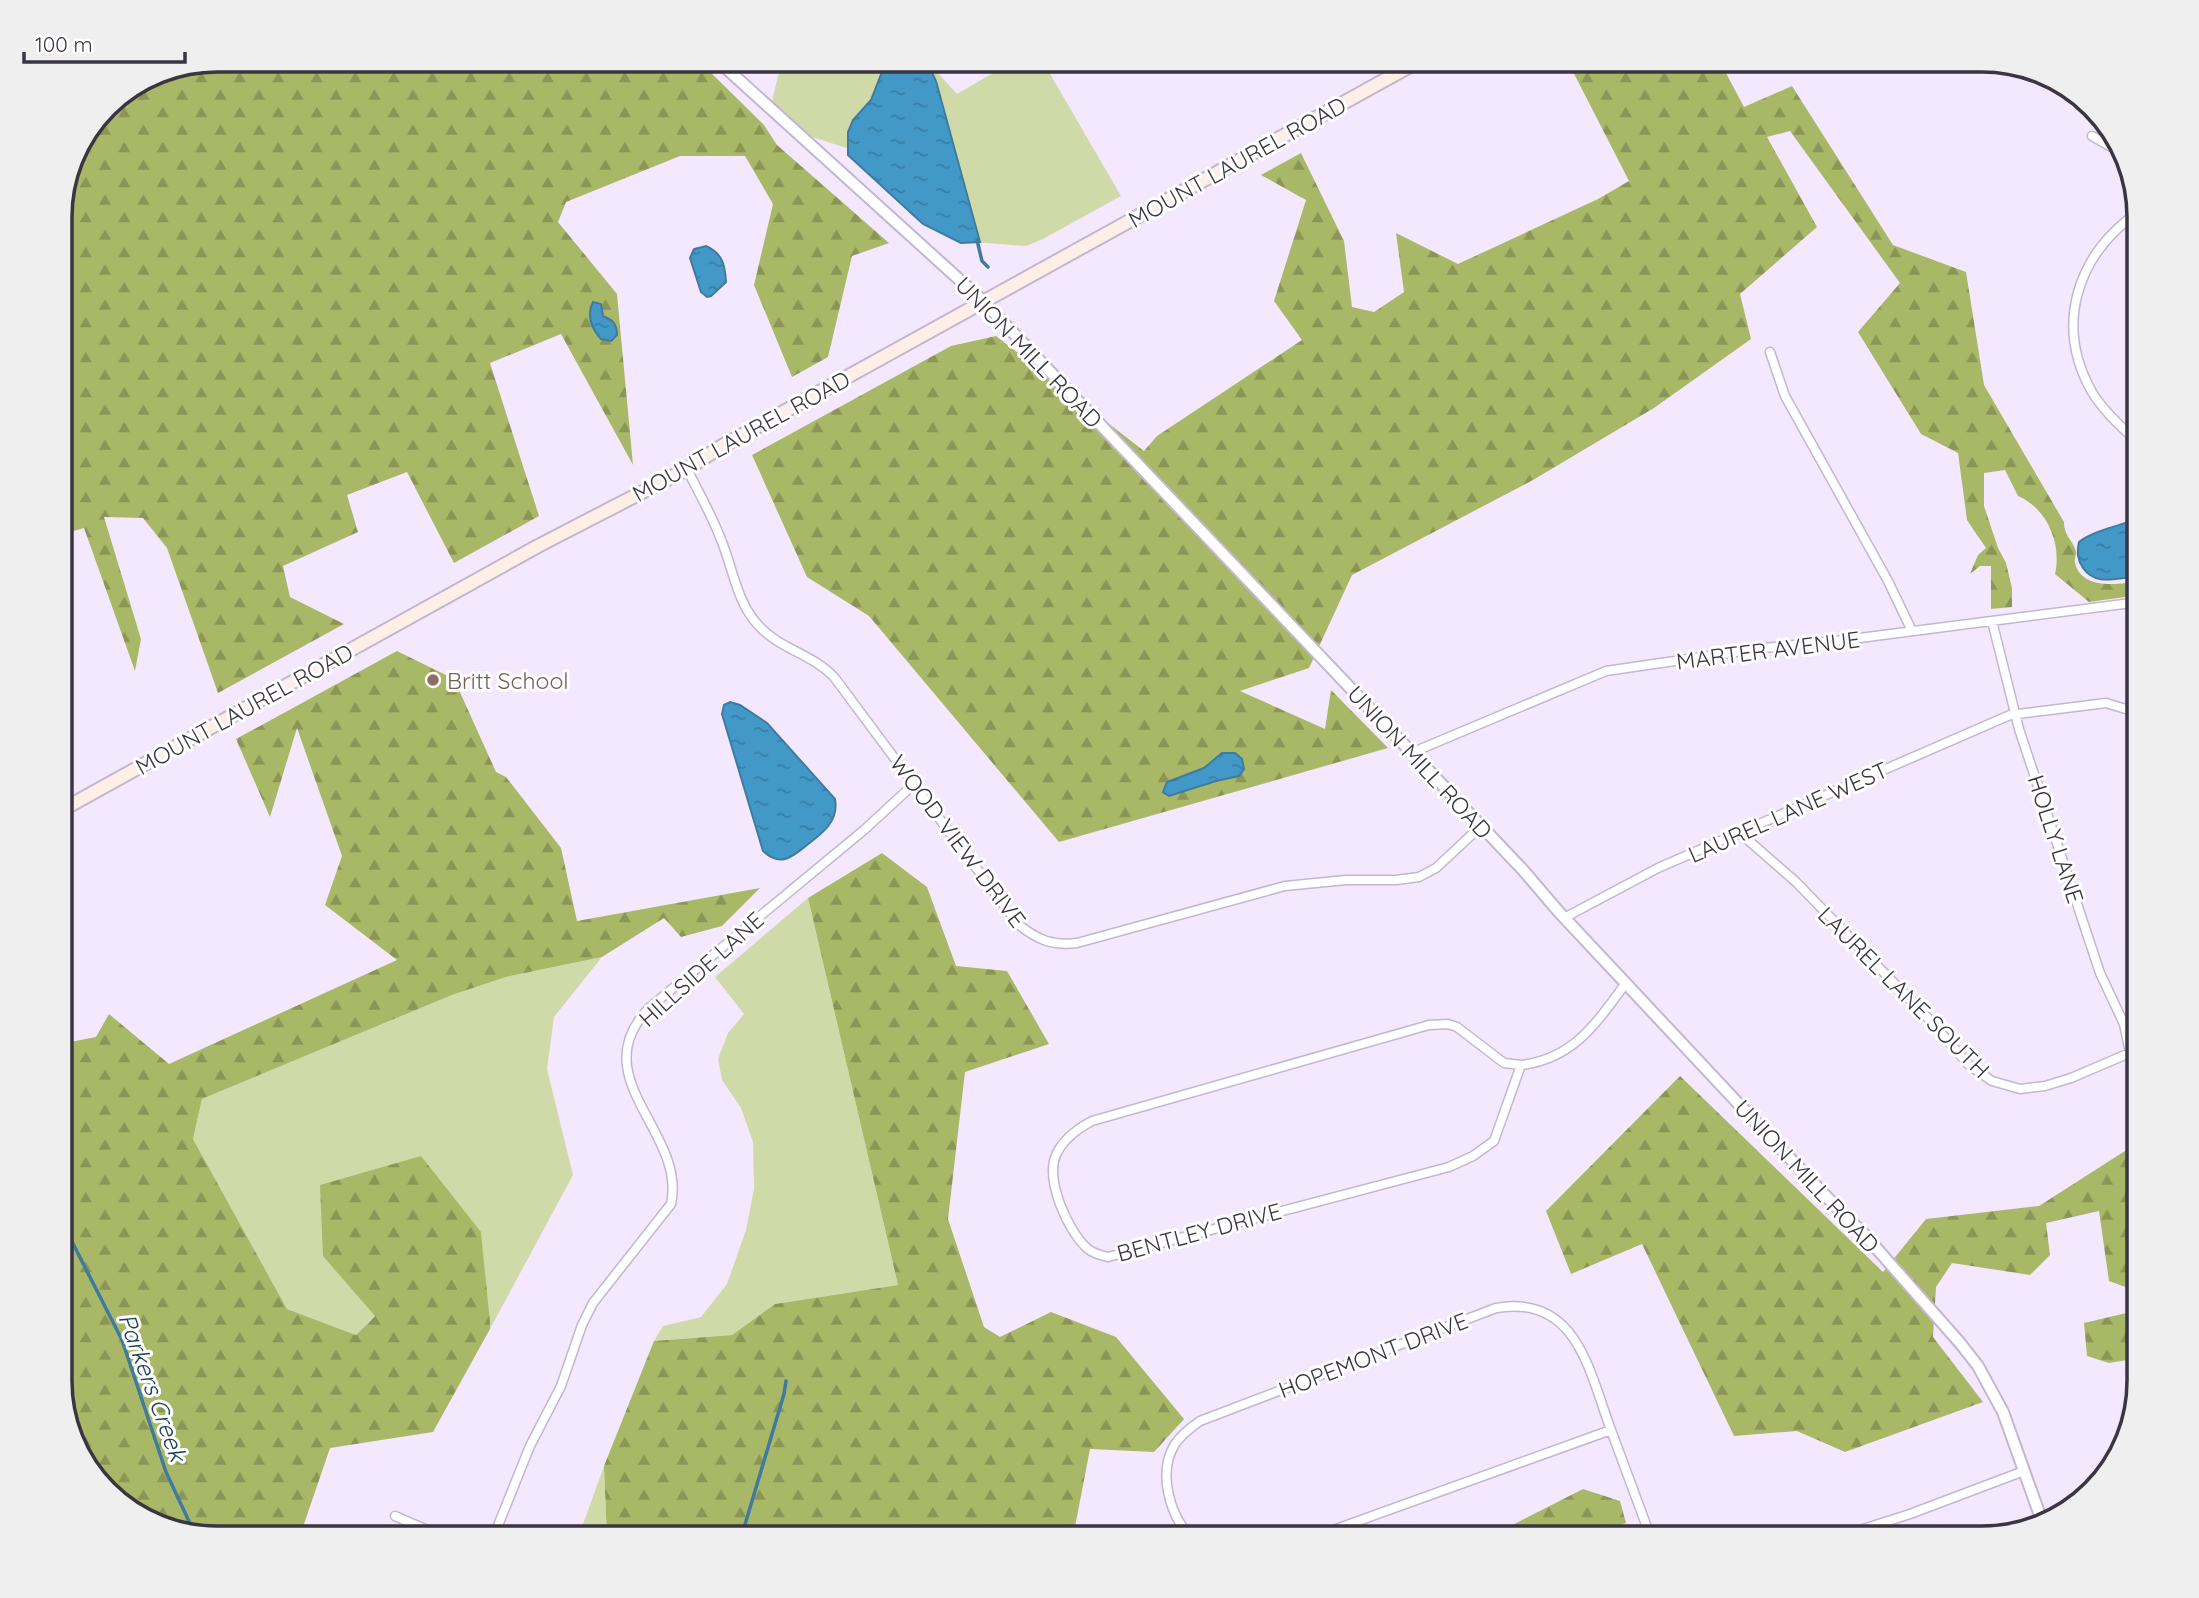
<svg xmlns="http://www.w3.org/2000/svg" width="2199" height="1598" viewBox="0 0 2199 1598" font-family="Quicksand,sans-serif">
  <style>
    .grass { fill: #d0daa8 }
    .forest { fill: url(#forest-firs) }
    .water { fill: url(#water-ripples); stroke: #407b9f; stroke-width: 2 }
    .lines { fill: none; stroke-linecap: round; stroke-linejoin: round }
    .stream { stroke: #407b9f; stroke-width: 3.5 }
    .minor-casing { stroke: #c3b6d1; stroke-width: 11 }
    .tertiary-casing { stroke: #c3b6d1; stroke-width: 14 }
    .secondary-casing { stroke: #c3b6d1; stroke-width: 16 }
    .minor { stroke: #fff; stroke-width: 8 }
    .tertiary { stroke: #fff; stroke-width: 10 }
    .secondary { stroke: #fdeee6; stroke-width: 12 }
    .education-dot { fill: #8d6e63; stroke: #fff; stroke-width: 2.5 }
    .labels { text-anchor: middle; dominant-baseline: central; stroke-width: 6; stroke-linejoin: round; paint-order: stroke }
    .street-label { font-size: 23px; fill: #3a3540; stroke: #fff }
    .education-label { font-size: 23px; fill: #785e54; stroke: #fff; text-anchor: start }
    .water-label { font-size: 24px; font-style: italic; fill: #1d4257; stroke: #fff }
    .rim { fill: none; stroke: #3a3540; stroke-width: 3.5 }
  </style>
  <defs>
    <pattern id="forest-firs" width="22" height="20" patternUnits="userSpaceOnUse" patternTransform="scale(1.75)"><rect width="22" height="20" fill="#a9b867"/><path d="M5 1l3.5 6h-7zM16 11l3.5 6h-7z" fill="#8b9656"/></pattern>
    <pattern id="water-ripples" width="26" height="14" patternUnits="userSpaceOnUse" patternTransform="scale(1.75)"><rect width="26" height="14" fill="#4299c8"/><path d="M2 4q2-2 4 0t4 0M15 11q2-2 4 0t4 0" fill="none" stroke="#387ea4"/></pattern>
  </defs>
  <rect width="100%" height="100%" fill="#f4e8ff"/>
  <path class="grass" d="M 782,60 L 926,60 L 957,94 L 1015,60 L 1042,60 L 1121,196 L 1043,239 L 1026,246 L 973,242 L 868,155 L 803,134 L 771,105 Z
    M 808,898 L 898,1285 L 775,1304 L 732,1335 L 654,1341 L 663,1326 L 701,1317 L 727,1284 L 746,1230 L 754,1189 L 753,1142 L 741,1108 L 722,1080 L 718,1059 L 728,1033 L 744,1014 L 715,977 Z
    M 602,957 L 554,1017 L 547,1069 L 573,1175 L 490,1329 L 481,1232 L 324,1256 L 375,1315 L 356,1335 L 287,1309 L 193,1139 L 202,1099 L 452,995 L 506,977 Z
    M 604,1466 L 607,1538 L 578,1538 Z"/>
  <path class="forest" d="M 217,60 L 698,60 L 764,125 L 777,145 L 889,243 L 852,256 L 828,357 L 792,377 L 754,285 L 773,204 L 745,156 L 680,156 L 566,202 L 558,222 L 617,294 L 633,465 L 561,334 L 490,363 L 539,516 L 454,563 L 407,472 L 347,495 L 358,532 L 283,566 L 290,597 L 344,624 L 218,693 L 167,548 L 143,518 L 104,517 L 141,639 L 135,671 L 84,528 L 60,535 L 60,206 L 76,148 L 108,105 L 198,63 Z
    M 1567,60 L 1719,60 L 1744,107 L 1792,86 L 1893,245 L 1966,272 L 1984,385 L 2064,522 C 2064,537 2074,541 2076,552 C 2076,556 2074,560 2075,563 C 2082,591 2120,584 2139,581 L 2139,595 L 2089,602 L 2055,574 C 2062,544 2047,508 2018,496 L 2005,470 L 1984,473 L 1984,506 L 1998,548 L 2006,563 L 2012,588 L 2012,607 L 1991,609 L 1991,566 L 1980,566 L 1970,574 L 1978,555 L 1986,548 L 1967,520 L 1958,453 L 1921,434 L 1858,332 L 1900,283 L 1790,131 L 1767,137 L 1817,227 L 1740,294 L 1751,339 L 1654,408 L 1533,480 L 1352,575 L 1309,668 L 1240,691 L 1325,729 L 1331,690 L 1388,748 L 1059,842 L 869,616 L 807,577 L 752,455 L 951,346 L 996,336 L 1144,451 L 1157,436 L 1302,340 L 1274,301 L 1306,200 L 1261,175 L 1301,153 L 1344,241 L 1352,307 L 1374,312 L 1404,292 L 1396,233 L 1458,264 L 1598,199 L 1629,181 Z
    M 397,651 L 454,679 L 496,772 L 506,777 L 561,848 L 577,921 L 760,888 L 722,926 L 681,937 L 664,918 L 602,957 L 506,977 L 452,995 L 202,1099 L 193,1139 L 287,1309 L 356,1335 L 375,1316 L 323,1256 L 320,1185 L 421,1156 L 481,1232 L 490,1322 L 490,1329 L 433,1432 L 330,1448 L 304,1524 L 315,1538 L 217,1538 L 122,1506 L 76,1451 L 60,1391 L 60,1044 L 96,1037 L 109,1014 L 169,1064 L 397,960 L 325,905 L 342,856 L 297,728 L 270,817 L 236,739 Z
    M 882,853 L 927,887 L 956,966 L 1007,971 L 1049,1044 L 965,1072 L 948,1219 L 984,1327 L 1000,1337 L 1051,1312 L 1116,1337 L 1184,1419 L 1154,1452 L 1090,1449 L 1074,1532 L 1124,1530 L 1122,1538 L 607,1538 L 604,1466 L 654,1341 L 732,1335 L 775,1304 L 898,1285 L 808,898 Z
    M 1680,1076 L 1883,1272 L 1926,1219 L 2039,1206 L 2139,1142 L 2139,1292 L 2109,1281 L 2099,1211 L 2046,1223 L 2050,1255 L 2030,1275 L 1952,1263 L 1936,1287 L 1933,1337 L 1983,1402 L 1845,1452 L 1797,1431 L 1734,1436 L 1642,1244 L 1571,1274 L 1546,1211 Z
    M 2139,1310 L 2139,1358 L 2109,1363 L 2087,1356 L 2084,1323 Z
    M 1583,1489 L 1620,1501 L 1626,1523 L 1582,1538 L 1487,1538 Z"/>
  <path class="water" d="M 899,60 L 926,60 L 936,81 L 980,242 L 961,243 L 923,224 L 848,155 L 848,132 L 853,120 L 871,100 L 882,72 L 886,67 Z
    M 706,246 C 723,254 725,265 726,282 L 711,296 L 707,297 L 701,292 L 690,258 L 694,249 Z
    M 593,302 L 601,304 L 603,316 C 612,320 617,323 617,335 L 611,341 L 601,339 C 592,329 586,315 593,302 Z
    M 2139,517 L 2139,577 C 2120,576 2097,588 2083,568 C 2077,559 2077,552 2079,542 C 2095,529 2121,527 2139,517 Z
    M 730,702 L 740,705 L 767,723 L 835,799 C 839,821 823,833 807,845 C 793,856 781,868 763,851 L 722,714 L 724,705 Z
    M 1222,753 L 1235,753 L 1242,759 L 1244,769 L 1239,776 L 1216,781 L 1169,796 L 1163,792 L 1167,782 L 1204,768 Z"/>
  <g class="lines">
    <path class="stream" d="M 977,240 L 982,261 L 988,267
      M 60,1218 L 122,1340 L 166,1472 L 193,1530
      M 741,1538 L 784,1394 L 786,1381"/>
    <defs>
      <path id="minor" d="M 2092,136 L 2120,152 L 2126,161
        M 2138,212 C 2077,255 2054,325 2092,392 C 2104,412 2123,428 2139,444
        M 1770,352 L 1785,396 L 1888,581 L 1912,631
        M 687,469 C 698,491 711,514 720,537 C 733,567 736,602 759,626 C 780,649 812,654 834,677 L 1018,924 C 1037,940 1053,946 1077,943 L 1285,886 L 1346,880 L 1396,880 L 1419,877 L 1436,868 L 1481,826
        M 1992,621 L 2019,729 L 2100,973 L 2124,1024 L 2130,1053
        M 1411,753 L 1606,671 L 1764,648 L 1844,640 L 2139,602
        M 1740,833 L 1796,882 L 1927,1017 L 1969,1065 L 1992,1081 L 2020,1089 L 2045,1086 L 2071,1078 L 2139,1049
        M 1564,918 L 1658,868 L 2010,715 L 2106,703 L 2139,713
        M 1448,1024 L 1457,1027 L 1504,1063 L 1521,1065 L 1494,1141 L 1473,1156 L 1449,1167 L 1108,1257 C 1100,1255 1094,1254 1088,1249 C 1068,1232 1045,1180 1056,1155 C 1063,1139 1077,1129 1092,1121 L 1429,1025 Z
        M 1521,1065 C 1574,1059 1597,1022 1626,983
        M 1611,1430 L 1651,1538
        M 395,1516 L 446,1538
        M 1886,1522 L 1895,1538
        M 493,1538 L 530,1446 L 561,1386 L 582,1325 L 593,1303 L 671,1204 C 687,1132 582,1078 649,1008 L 864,830 L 914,784
        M 1191,1538 C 1170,1515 1157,1473 1175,1444 C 1182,1434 1190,1428 1200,1421 L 1496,1308 C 1577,1294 1589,1371 1611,1430 L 1311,1538
        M 1835,1538 L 1910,1514 L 2024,1471"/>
      <path id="tertiary" d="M 717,60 L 984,302 L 1523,870 L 1558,911 L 1764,1131 L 1844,1215 L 1863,1233 L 1960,1343 L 1978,1366 L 2003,1412 L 2043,1524"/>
      <path id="secondary" d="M 60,811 L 538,546 L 687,469 L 722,446 L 1421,60"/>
    </defs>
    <use href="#minor" class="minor-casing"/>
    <use href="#tertiary" class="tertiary-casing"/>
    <use href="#secondary" class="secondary-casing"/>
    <use href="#minor" class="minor"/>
    <use href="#tertiary" class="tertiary"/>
    <use href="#secondary" class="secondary"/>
  </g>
  <circle class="education-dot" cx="433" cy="680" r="7"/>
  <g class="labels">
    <g class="street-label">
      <text transform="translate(1237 162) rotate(-29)">MOUNT LAUREL ROAD</text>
      <text transform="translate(1029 352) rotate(46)">UNION MILL ROAD</text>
      <text transform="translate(741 436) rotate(-29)">MOUNT LAUREL ROAD</text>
      <text transform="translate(1768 650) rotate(-7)">MARTER AVENUE</text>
      <text transform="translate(244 709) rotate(-29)">MOUNT LAUREL ROAD</text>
      <text transform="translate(1420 762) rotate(47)">UNION MILL ROAD</text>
      <text transform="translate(1788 812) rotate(-24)">LAUREL LANE WEST</text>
      <text transform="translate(2056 839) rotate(72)">HOLLY LANE</text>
      <text transform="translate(958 841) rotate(53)">WOOD VIEW DRIVE</text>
      <text transform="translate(701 969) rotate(-42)">HILLSIDE LANE</text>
      <text transform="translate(1904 992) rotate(45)">LAUREL LANE SOUTH</text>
      <text transform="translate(1807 1176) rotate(47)">UNION MILL ROAD</text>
      <text transform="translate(1199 1232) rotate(-15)">BENTLEY DRIVE</text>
      <text transform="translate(1373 1355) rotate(-21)">HOPEMONT DRIVE</text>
    </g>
    <g class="education-label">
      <text x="447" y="680">Britt School</text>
    </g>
    <g class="water-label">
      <text transform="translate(153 1387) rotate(70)">Parkers Creek</text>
    </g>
  </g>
  <path d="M0 0H2199V1598H0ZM217 72H1982A145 145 0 0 1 2127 217V1381A145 145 0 0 1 1982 1526H217A145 145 0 0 1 72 1381V217A145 145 0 0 1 217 72Z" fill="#efeff0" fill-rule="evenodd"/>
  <path class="rim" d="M217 72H1982A145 145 0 0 1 2127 217V1381A145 145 0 0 1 1982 1526H217A145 145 0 0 1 72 1381V217A145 145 0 0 1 217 72Z"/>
  <path d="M24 52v10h161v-10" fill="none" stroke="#3a3540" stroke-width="3.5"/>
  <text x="35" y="52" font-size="21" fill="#3a3540" stroke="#ffffff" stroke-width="5" paint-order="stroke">100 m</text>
</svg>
